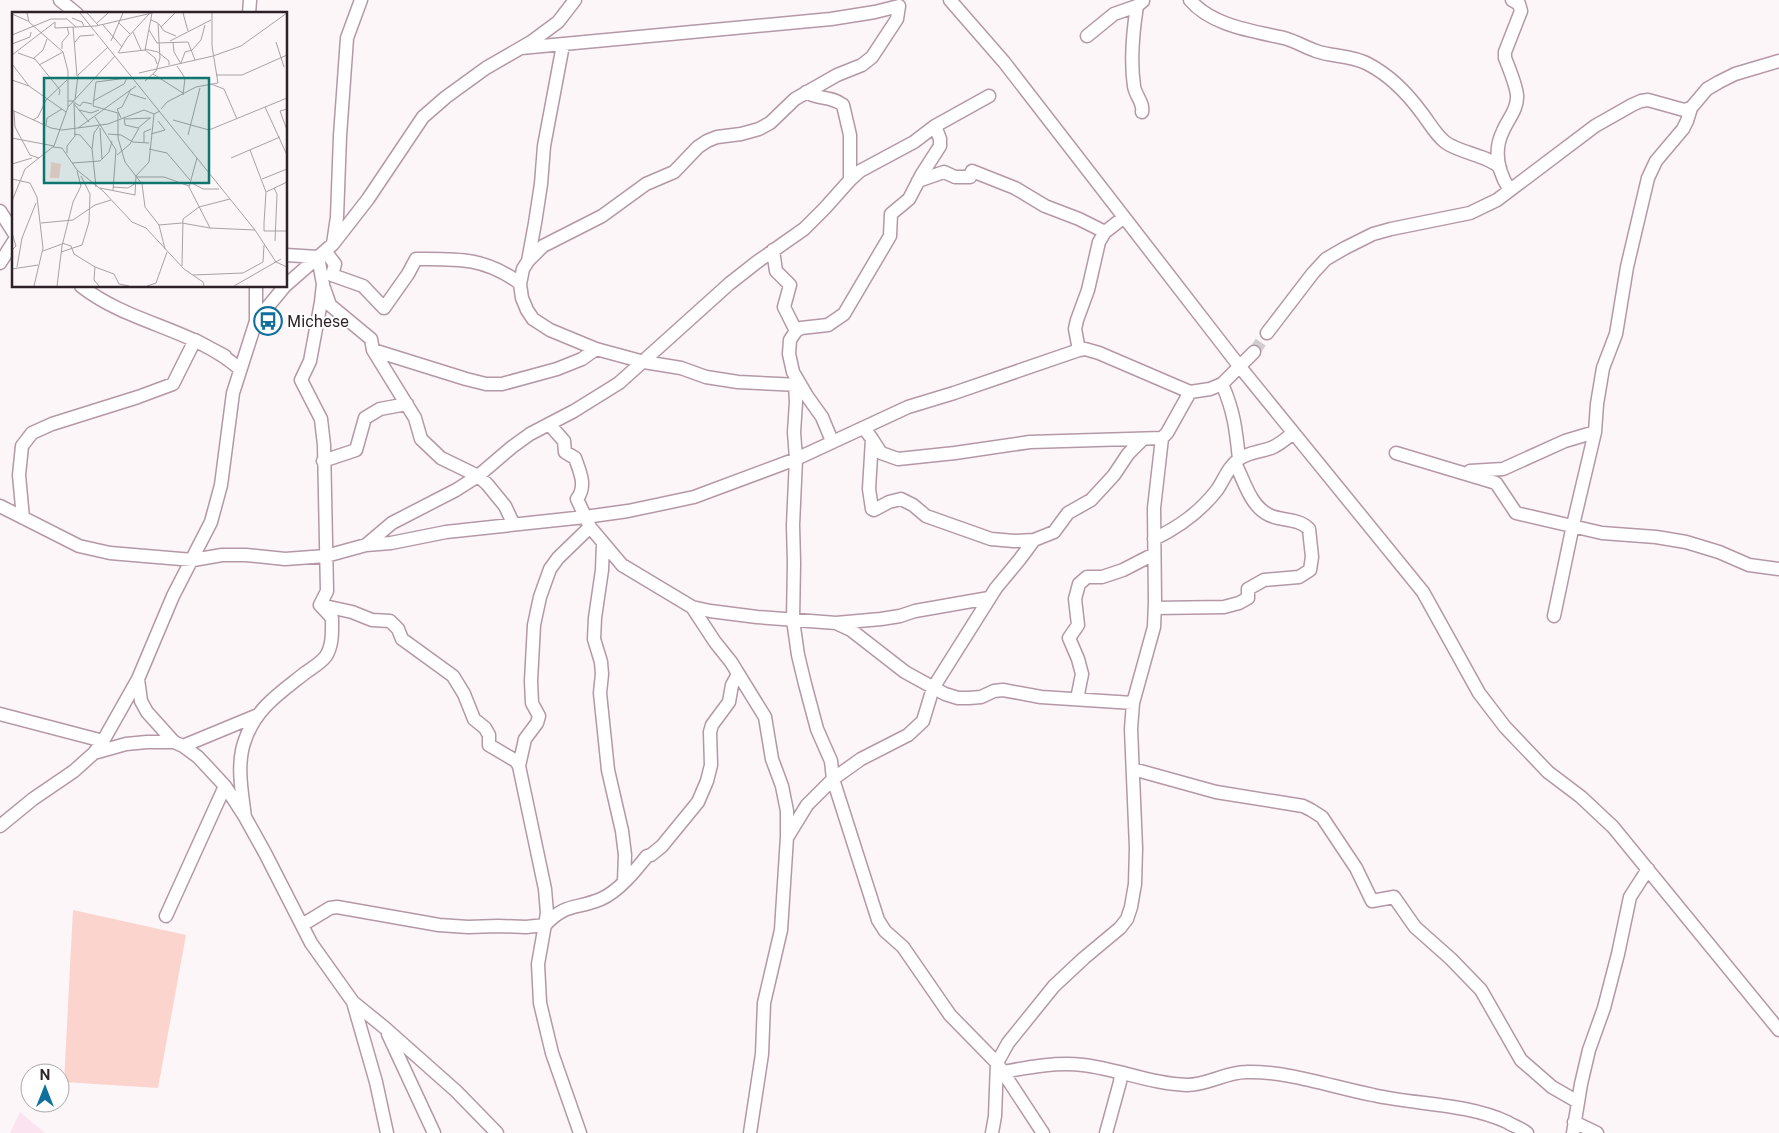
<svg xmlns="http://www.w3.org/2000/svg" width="1779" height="1133" viewBox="0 0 1779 1133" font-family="'Public Sans',sans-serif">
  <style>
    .built { fill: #fbe4ef }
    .green { fill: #fbd4cd }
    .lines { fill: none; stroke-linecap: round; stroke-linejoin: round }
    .minor-tunnel { stroke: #d2cccf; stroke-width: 12; stroke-dasharray: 12 6; stroke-linecap: butt }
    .minor-casing { stroke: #b498a6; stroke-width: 15 }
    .minor { stroke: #fff; stroke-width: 12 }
    .labels { text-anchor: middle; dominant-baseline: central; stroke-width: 4; stroke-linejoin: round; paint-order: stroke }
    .poi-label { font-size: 16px; fill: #2c2227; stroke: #fff; text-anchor: start }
    .inset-road { fill: none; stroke: #a9a1a5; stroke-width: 1 }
    .view { fill: #0f766e; fill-opacity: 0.15; stroke: #0f766e; stroke-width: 2.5 }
    .inset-edge { fill: none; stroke: #2c2227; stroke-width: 2.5 }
  </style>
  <rect width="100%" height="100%" fill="#fcf6f9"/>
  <path class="built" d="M 20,1112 L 45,1133 L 10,1133 Z"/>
  <path class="green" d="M 73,910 L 186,935 L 158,1088 L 64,1082 Z"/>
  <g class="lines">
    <path class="minor-tunnel" d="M 1254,352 L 1267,333"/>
    <defs>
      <path id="minor" d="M 60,0 L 77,14
        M 950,0 L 1004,62 L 1240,367 L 1423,592 L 1479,693 L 1505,727 L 1548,772 L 1581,797 L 1613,827 L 1779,1030
        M 1190,0 C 1212,26 1253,31 1284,38 C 1295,41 1305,47 1316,51 C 1333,57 1351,55 1368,64 C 1389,75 1407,93 1421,112 C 1429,122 1435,134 1445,142 C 1459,153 1491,156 1500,168
        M 1137,6 C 1133,31 1130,59 1134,86 C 1135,95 1144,103 1142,112
        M 249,14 L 250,0
        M 1087,36 L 1114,14 L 1137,6 L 1143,1
        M 563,45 L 544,146 L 541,184 L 535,223 L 528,261 L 523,269 L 520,284 L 522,298 L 527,310 L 533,319 L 550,330 L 596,349 L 644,362 L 681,368 L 706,377 L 738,382 L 800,385
        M 521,48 L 831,19 L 875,12 L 899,6 L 897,19 L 872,57 L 862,65 L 837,75 L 795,99 L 770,123 L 759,129 L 741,134 L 717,137 L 707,141 L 698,147 L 674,172 L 646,184 L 602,216 L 543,246 L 528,261
        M 806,92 C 818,100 830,95 843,105 L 850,135 L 850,180
        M 918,181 L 944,172 L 955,177 L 970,177 L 972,171 L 1015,188 L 1045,206 L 1079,219 L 1105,232
        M 1509,189 C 1498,171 1493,151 1503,131 C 1508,119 1518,109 1517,95 C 1516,85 1509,68 1505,58 L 1505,52 L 1521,11 L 1519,4 L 1512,0
        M 0,211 L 14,233
        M 333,244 L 337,217 L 340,136 L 347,38 L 361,0
        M 773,250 L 776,271 L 790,285 L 784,307 L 796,331
        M 325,251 L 335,264 L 332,275 L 363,286 L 384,308 L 408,274 L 416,259 C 456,259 483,257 518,282
        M 0,263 L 14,241
        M 286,285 L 333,244 L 368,199 L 423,117 L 446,97 L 486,68 L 531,42 L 558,22 L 575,0
        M 81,286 C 129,324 193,328 240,369
        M 324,288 L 330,305 L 371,339 L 373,350 L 415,418 L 421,439 L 441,458 L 478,476 L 487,484 L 505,506 L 513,523
        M 256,321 L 285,286
        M 1267,333 L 1313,273 L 1326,259 L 1345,248 L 1373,234 L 1391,229 L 1470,213 L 1497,200 L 1595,126 L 1632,105 L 1641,101 L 1648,100 L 1684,110 L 1691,108 L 1707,89 L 1719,82 L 1735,74 L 1779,61
        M 373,350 L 466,379 L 486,384 L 502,384 L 557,369 L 582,359 L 596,349
        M 1079,350 L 1075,329 L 1077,320 L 1088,290 L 1099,242 L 1105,232 L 1123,218
        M 1222,384 C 1234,411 1236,430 1239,459
        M 795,385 L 796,402 L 794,432 L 796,459 L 793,525 L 794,563 L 793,620 L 798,655 L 805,684 L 817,729 L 831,761 L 833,779 L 878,920 L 885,931 L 903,947 L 950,1015 L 997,1063 L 1043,1133
        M 549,424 L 564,441 L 565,452 L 575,458 C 580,472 587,486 577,499 L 590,527 L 622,565 L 692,607 L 715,642 L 731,662 L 765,717 L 772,759 L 782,786 L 787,811 L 787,837 L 781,930 L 764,1003 L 762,1054 L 750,1133
        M 864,428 L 872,439 L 869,489 L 872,509 L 874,510 L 889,502 L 901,499 L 913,505 L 926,516 L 991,539 L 1014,541 L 1034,540 L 1054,532 L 1068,513 L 1091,500 L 1114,475 L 1128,454 L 1142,440
        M 872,439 L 881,453 L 898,459 L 955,453 L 1030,442 L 1162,438
        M 832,441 L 822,417 L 807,396 L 793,372 L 789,354 L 790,340 L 796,331 L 801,328 L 828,325 L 844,314 L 890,236 L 891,214 L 909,199 L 922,174 L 940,146 L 940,139 L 935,126
        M 1396,453 L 1496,483 L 1516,513 L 1602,533 L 1656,537 L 1686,542 L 1719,552 L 1749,565 L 1779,569
        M 323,461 L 356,450 L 365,418 L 380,409 L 407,404
        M 1470,471 L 1503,469 L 1565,441 L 1595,432
        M 0,506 L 79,546 L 110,553 L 193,560 L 222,555 L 246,555 L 285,559 L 326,556 L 366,545 L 391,543 L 446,532 L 585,517 L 628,511 L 694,497 L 796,459 L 908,407 L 954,393 L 1079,350 L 1085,349 L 1099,353 L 1190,392 L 1210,389 L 1222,384 L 1254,352
        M 23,518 L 19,475 L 22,446 L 32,433 L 52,424 L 138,397 L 173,384 L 195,340 L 225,356
        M 1154,539 C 1179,527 1199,513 1217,490 C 1224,480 1228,467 1239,459 C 1249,452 1260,452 1271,448 C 1279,445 1287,438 1293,433
        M 603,544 L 602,570 L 595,618 L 594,639 L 601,662 L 602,674 L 600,693 L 608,770 L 622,831 L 625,855 L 624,881
        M 366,545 L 392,523 L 456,490 L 478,476 L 512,447 L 530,434 L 574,411 L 619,383 L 729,284 L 757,262 L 804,229 L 825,208 L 850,180 L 860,171 L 914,142 L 935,126 L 989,96
        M 320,605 L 352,612 L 372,620 L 390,621 L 398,629 L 402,639 L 453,676 L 464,694 L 474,719 L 485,728 L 489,735 L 489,745 L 516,761 L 519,766 L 545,889 L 547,913 L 538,964 L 540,1003 L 552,1053 L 580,1133
        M 692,607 L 710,611 L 757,617 L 836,623 L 851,630 L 905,672 L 945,694 L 958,698 L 969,698 L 981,697 L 994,691 L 1003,690 L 1041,697 L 1133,703
        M 1155,608 L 1224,607 L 1239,603 L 1248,598 L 1248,589 L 1264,580 L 1299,577 L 1310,570 L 1312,557 L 1309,529 C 1299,518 1281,521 1269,515 C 1250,506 1244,480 1235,463
        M 1554,616 L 1573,525 L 1595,432 L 1597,404 L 1603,368 L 1616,334 L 1627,267 L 1648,178 L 1656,161 L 1683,129 L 1687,121 L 1691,108
        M 836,623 L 881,619 L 900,616 L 915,611 L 989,598
        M 138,679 L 141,701 L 147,712 L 174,742
        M 1077,699 L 1082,674 L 1078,659 L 1069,638 L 1078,625 L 1075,599 L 1079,584 L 1087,577 L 1102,577 L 1123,570 L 1154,554
        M 0,714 L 103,741
        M 183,746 L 258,715
        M 94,753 L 126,744 L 147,742 L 174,742 L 183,746 L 198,757 L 225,786 L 245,817 L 265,853 L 311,943 L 353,1002 L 385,1028 L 456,1091 L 497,1133
        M 519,766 L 525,739 L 537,723 L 539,716 L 532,703 L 531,681 L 534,625 L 540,597 L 550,569 L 558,558 L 590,527
        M 1133,769 L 1216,792 L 1303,806 L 1311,810 L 1322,817 L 1356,868 L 1372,901 L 1394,897 L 1415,927 L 1451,959 L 1481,990 L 1521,1060 L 1552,1087 L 1578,1102
        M 245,817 C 242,793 236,764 245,740 C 256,708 280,693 305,673 C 312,668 321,663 326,656 C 333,645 332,631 332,618 L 320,605 L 327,591 L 324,445 L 321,419 L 301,380 L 310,361 L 321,302 L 323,284 L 318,257 L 286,255
        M 0,826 L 33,799 L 74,771 L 94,753 L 103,741 L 138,679 L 173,596 L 211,522 L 221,485 L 233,393 L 256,321 L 256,286
        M 788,836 L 807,805 L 833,779 L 861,759 L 908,735 L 923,721 L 933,688 L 996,588 L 1020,559 L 1034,540
        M 166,916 L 225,786
        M 302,925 L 330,908 L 337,907 L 439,925 L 468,927 L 498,926 L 526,927 L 545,925 C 567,902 575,910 601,899 C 619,891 635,871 647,856 L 651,855 L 662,846 L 698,802 L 707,781 L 711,765 L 710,732 L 712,725 L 729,702 L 732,685 L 738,674
        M 353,1002 L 376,1082 L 387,1133
        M 388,1034 L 434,1133
        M 1003,1072 C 1029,1067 1057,1062 1083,1065 C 1118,1069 1152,1084 1187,1085 C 1208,1085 1226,1072 1246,1072 C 1289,1071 1332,1087 1373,1095 C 1417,1105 1465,1103 1507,1122 C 1513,1126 1521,1128 1527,1133
        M 1574,1122 L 1597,1133
        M 992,1133 L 995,1116 L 997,1063 L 1008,1043 L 1054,986 L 1084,958 L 1120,928 L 1127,919 L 1131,907 L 1135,884 L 1136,848 L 1131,729 L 1133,703 L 1154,627 L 1155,602 L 1154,508 L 1162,438 L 1167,433 L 1190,392
        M 1106,1133 L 1120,1082 L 1121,1073
        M 1573,1133 L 1581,1084 L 1589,1050 L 1604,1008 L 1618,954 L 1630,897 L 1648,869"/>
    </defs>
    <use href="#minor" class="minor-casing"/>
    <use href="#minor" class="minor"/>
  </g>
  <defs>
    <symbol id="bus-ring" viewBox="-11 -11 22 22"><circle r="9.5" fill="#fff" stroke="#0f709e" stroke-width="1.5"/><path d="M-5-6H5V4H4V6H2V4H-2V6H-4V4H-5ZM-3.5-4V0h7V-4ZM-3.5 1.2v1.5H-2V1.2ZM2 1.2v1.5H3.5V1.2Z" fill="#0f709e"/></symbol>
  </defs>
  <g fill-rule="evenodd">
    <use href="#bus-ring" x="252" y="305" width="32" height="32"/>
  </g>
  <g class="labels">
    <g class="poi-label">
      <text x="287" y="321">Michese</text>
    </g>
  </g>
  <g transform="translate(12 12)">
    <rect width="275" height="275" fill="#fcf6f9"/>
    <path d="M 39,150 L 49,152 L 47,166 L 38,166 Z" fill="#fbd4cd"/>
    <path class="inset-road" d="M 68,1 L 243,218 L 264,250 L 275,255M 75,1 L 86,13M 171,1 L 176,19M 0,2 L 16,9M 60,6 L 70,10 L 72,14M 107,11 L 118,22M 84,12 L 96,1M 147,12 L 152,19 L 164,24M 91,13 L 110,35M 61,15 L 65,64M 149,15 L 163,1M 137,18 L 145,31 L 176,30 L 183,48M 121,20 L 129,38M 0,23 L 39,7 L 55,7 L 64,15M 99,29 L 111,1M 158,29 L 199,8M 63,30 L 68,24 L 82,23M 161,30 L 162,40 L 169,52M 264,30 L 272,55M 0,32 L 18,25 L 19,20M 50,37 L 50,30 L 57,22 L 55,15M 133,37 L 146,40 L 157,49 L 157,53M 133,38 L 140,1M 6,41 L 23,47 L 48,78 L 47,83M 106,41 L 115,26 L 137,2M 107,41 L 133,38 L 143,46 L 145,52M 0,43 L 43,10 L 43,16 L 84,14 L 140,1M 22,46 L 31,38 L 35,27M 169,51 L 173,40 L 180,38 L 189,28 L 193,13M 0,52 L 17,74M 27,53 L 51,40M 165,54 L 173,66 L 171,83M 127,61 L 201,44 L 229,34 L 275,1M 141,62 L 171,81M 204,63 L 230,63 L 275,43M 0,68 L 17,74 L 54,100M 133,69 L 144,59 L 148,46 L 146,11 L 139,8M 84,70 L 81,94 L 106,101M 84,70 L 115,66M 199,72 L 212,77 L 225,107M 118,82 L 134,87M 63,88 L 66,63 L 96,35M 81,89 L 112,72 L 115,66M 63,91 L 68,94 L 71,90 L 80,92M 62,92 L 77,110M 56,95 L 103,44M 253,95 L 275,143M 149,97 L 155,90 L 184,75 L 206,71 L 200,34 L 200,1M 275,97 L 268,99 L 275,118M 0,98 L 39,116 L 50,118 L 96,112 L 132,98 L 142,102 L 148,99M 67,98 L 79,101 L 87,98M 2,99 L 3,115 L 18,143 L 27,146M 106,101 L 106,126 L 113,150 L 130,172 L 133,195 L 147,213 L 153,237M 83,105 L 104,138 L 101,178M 112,105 L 113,113 L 126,116 L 138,106M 109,106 L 105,97 L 110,95 L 119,77M 113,107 L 139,106M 21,108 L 26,105 L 34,88 L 55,68M 161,108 L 197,118 L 275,86M 34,113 L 35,106 L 50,97M 66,116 L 124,74M 88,116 L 90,147M 62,122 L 68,123 L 80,137 L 84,175M 96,122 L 109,123 L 121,130 L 137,131M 139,122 L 153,118 L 146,109M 176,123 L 188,76M 0,126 L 42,134M 132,130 L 132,120 L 139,117M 41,135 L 50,136 L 65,158 L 91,179 L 120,210 L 134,216 L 172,257 L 191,270 L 192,274M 80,137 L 82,121 L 87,114M 137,137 L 155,141 L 178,168M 238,138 L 254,180M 55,141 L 55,134 L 63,124 L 62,89 L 56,89M 105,143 L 118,132 L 127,116M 185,146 L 177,175 L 198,216 L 243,218M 219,146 L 268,125M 60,151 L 88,149 L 97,140 L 100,129M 0,152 L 20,146M 125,165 L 152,165 L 177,174M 0,167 L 18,171 L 25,185 L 31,236 L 22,274M 250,167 L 275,157M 178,170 L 191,177 L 207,177M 275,170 L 254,180 L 252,211 L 252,219 L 275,219M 101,175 L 116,176 L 124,171M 88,176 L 123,183 L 124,164 L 137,150 L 142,102M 262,176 L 265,182 L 263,229M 0,189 L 13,157 L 42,134 L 56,95 L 56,59 L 51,40 L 17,10 L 15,1M 275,199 L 275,232M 29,211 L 61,208 L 83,193 L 99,188M 147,213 L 170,211 L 198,216M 0,221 L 4,234 L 0,238M 50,231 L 59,234 L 62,242 L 83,255 L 102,262 L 107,272 L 117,274M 31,239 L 50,232M 49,240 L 70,233 L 77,210 L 78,182 L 69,164M 170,254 L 171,207 L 187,195 L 218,187M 5,255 L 10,226 L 24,191M 83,255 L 82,268 L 87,274M 0,257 L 26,253M 181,263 L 231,261 L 251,250 L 252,233M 45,274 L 50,234 L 61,190 L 69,174 L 65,159M 135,274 L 144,271 L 155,240M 222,274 L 269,247"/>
    <path class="view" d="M 32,66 L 197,66 L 197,171 L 32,171 Z"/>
    <rect width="275" height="275" class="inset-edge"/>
  </g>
  <g transform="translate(45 1088)"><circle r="24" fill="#ffffff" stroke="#aba7a9"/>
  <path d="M0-4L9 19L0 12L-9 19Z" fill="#0f709e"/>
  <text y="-8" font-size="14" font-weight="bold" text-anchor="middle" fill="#2c2227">N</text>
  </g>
</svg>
